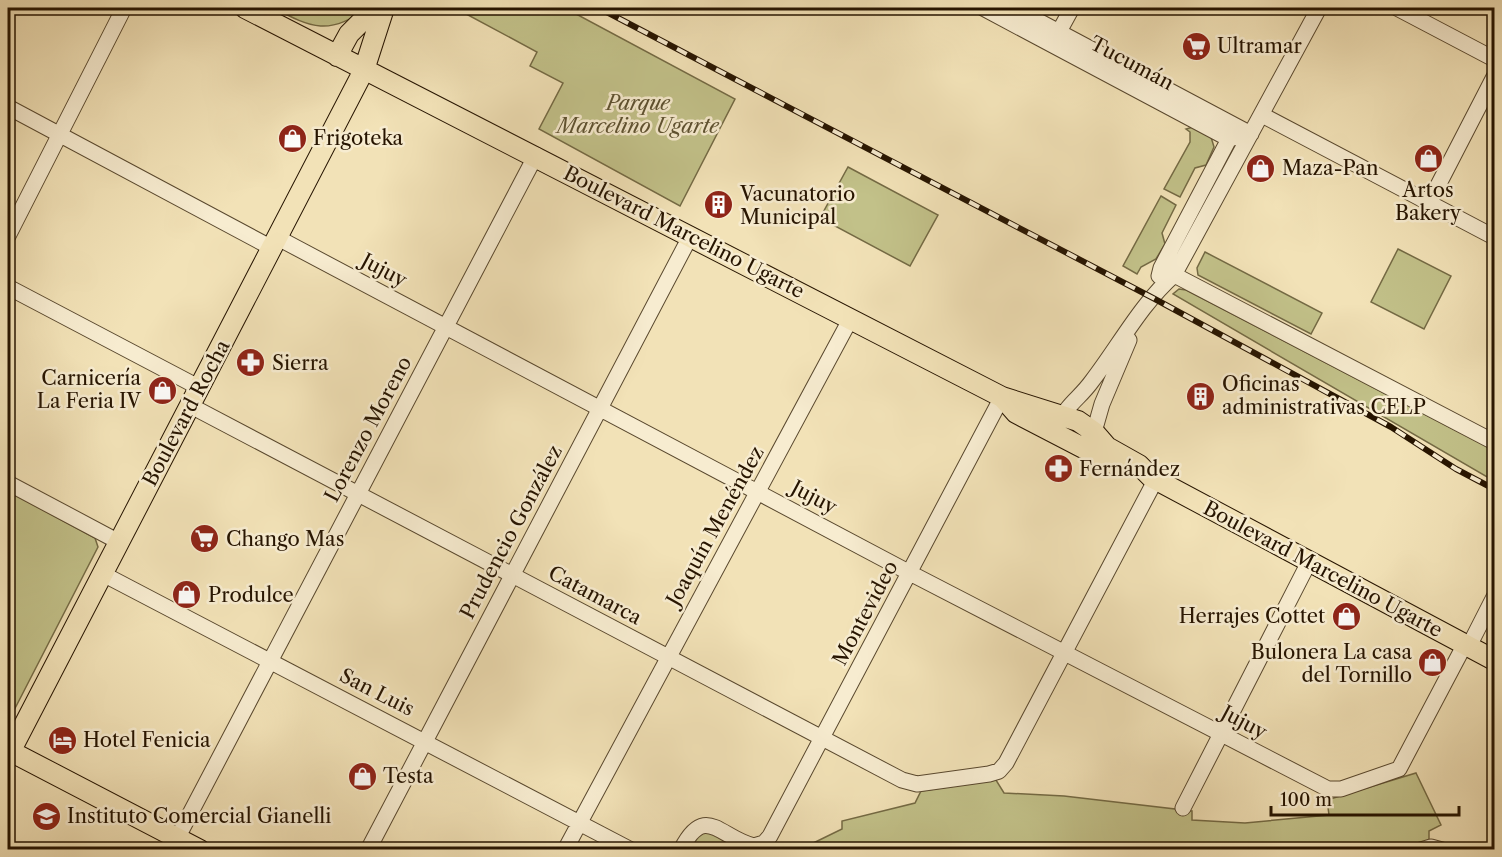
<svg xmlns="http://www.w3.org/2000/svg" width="1502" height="857" viewBox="0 0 1502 857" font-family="'Libre Caslon Text',serif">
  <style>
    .green { fill: #c2c189; stroke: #746a44; stroke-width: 1.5 }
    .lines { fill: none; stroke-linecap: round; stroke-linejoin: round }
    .minor-casing { stroke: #59482e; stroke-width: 17 }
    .major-casing { stroke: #261400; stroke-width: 22 }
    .minor { stroke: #f7ecd0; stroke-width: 15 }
    .major { stroke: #f2e2b7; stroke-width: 20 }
    .rail-casing { stroke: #261400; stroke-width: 6 }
    .rail { stroke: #f7ecd0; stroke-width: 4; stroke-dasharray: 11; stroke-linecap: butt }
    .labels { text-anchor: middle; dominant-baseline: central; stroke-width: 5; stroke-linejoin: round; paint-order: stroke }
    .poi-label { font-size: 20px; fill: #261400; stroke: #f7ecd0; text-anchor: start }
    .street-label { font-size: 20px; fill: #261400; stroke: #f7ecd0 }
    .park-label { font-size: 20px; font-style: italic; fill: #5d5130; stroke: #f7ecd0 }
  </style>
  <rect width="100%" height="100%" fill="#f2e2b7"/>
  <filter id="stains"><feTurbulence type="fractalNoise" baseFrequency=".00333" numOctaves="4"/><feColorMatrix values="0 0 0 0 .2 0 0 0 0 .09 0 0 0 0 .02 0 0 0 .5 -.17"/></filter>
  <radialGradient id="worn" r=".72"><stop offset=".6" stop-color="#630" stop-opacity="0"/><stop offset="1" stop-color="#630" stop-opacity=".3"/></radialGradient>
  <path class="green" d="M 274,8 L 367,8 C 330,36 311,28 274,8 Z
    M 455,8 L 565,8 L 735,99 L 680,206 L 539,129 L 563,83 L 530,66 L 537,52 Z
    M 1193,127 L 1211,137 L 1214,147 L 1206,165 L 1195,168 L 1180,197 L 1164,189 L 1190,142 L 1190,132 L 1186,129 Z
    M 848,167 L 938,215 L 910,266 L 820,218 Z
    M 1161,196 L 1176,205 L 1162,233 L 1165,244 L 1156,259 L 1141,267 L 1137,274 L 1123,266 Z
    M 1398,249 L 1451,276 L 1424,329 L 1371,302 Z
    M 1205,252 L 1322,313 L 1311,334 L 1198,275 L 1197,268 Z
    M 1179,289 L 1186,290 L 1494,450 L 1494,481 L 1173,294 Z
    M 8,491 L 95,538 L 98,547 L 8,722 Z
    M 1416,773 L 1441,825 L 1429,831 L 1429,840 L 1400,850 L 799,850 L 842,829 L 842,821 L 915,803 L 921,791 L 996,780 L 1004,793 L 1064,796 L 1192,811 L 1192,820 L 1245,823 L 1329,815 L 1327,800 Z
    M 707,831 L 742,850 L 688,850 L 695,837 Z"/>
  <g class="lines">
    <defs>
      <path id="minor" d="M 983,8 L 1229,139
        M 1014,8 L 1251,134
        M 1397,8 L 1494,59
        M 1055,39 L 1072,8
        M 8,107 L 272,248
        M 1262,115 L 1494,237
        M 1429,203 L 1494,77
        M 8,236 L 124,8
        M 278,238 L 910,573 L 1328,789 L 1341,789 L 1399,769 L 1465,644
        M 1161,268 L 1494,442
        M 1159,276 L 1161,268 L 1229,139 L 1237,137
        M 8,287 L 200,388
        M 191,406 L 902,780 L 917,784 L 989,774 L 999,771 L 1006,763 L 1156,479
        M 1058,424 C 1068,403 1080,398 1092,381 C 1119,346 1141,304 1174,275 L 1319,8
        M 1088,439 L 1094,432 L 1102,404 L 1129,340
        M 8,483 L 119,542
        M 103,574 L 631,850
        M 1469,646 L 1494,597
        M 1183,808 L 1309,562
        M 171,850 L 536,155
        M 368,850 L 691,235
        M 565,850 L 851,318
        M 681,850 C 705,802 720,838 754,846 L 764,843 L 770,836 L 1002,397
        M 1421,850 L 1431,847 L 1442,850"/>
      <path id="major" d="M 245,8 L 1002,397 L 1078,421 L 1094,432 L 1107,447 L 1139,465 L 1151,477 L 1494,660
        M 337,56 L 349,34 L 375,8
        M 1002,397 L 1016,413 L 1118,466
        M 8,750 L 200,850
        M 8,756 L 364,70 L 384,8"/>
    </defs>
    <use href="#minor" class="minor-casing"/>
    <use href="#major" class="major-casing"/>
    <use href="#minor" class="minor"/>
    <use href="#major" class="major"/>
    <defs>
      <path id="rail" d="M 599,8 L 1153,298 L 1391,427 L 1456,469 L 1494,489"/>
    </defs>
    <use href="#rail" class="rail-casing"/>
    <use href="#rail" class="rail"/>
  </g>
  <defs>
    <symbol id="supermarket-disc" viewBox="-11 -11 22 22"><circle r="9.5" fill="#8f2418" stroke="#f7ecd0"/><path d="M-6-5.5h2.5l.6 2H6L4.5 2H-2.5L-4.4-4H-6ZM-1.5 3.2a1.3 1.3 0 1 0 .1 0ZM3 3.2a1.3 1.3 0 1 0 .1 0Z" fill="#fff"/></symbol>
    <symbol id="shop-disc" viewBox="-11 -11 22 22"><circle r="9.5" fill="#8f2418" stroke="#f7ecd0"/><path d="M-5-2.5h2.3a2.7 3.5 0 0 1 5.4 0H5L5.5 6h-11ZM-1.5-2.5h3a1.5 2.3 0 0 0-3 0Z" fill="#fff"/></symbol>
    <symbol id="building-disc" viewBox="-11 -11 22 22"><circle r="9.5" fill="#8f2418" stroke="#f7ecd0"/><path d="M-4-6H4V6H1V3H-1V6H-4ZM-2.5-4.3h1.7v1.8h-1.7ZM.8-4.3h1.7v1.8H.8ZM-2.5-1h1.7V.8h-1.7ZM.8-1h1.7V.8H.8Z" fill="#fff"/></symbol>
    <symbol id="pharmacy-disc" viewBox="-11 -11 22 22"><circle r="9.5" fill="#8f2418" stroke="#f7ecd0"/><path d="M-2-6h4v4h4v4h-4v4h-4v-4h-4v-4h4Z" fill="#fff"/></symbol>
    <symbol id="hotel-disc" viewBox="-11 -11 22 22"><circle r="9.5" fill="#8f2418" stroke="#f7ecd0"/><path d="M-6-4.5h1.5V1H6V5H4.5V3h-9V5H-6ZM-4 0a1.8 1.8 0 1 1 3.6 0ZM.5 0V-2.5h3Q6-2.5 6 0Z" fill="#fff"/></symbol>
    <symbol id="school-disc" viewBox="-11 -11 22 22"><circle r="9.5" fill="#8f2418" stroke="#f7ecd0"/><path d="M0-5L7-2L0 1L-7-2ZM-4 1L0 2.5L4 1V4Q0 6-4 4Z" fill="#fff"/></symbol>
  </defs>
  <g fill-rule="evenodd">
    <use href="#supermarket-disc" x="1180" y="30" width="33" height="33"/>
    <use href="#shop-disc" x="276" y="122" width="33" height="33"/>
    <use href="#shop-disc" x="1412" y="142" width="33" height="33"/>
    <use href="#shop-disc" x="1244" y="152" width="33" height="33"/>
    <use href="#building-disc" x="702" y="188" width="33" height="33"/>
    <use href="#pharmacy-disc" x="234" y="346" width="33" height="33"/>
    <use href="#shop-disc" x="146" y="374" width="33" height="33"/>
    <use href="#building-disc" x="1184" y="380" width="33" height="33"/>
    <use href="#pharmacy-disc" x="1042" y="452" width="33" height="33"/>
    <use href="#supermarket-disc" x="188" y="522" width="33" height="33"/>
    <use href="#shop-disc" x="170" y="578" width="33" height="33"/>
    <use href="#shop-disc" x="1330" y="600" width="33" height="33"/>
    <use href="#shop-disc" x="1416" y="646" width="33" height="33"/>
    <use href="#hotel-disc" x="46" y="724" width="33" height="33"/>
    <use href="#shop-disc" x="346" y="760" width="33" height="33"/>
    <use href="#school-disc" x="30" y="800" width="33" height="33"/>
  </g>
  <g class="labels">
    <g class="poi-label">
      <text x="1217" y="46">Ultramar</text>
      <text x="313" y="138">Frigoteka</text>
      <text x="1282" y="168">Maza-Pan</text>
      <text x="1428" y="190" text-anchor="middle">Artos<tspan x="1428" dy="23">Bakery</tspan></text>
      <text x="740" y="194">Vacunatorio<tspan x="740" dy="23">Municipal</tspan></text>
      <text x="272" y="363">Sierra</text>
      <text x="141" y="378" text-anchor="end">Carnicería<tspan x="141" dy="23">La Feria IV</tspan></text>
      <text x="1222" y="384">Oficinas<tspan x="1222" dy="23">administrativas CELP</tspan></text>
      <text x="1079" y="469">Fernández</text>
      <text x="226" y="539">Chango Mas</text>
      <text x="208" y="595">Produlce</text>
      <text x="1325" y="616" text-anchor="end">Herrajes Cottet</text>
      <text x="1412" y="652" text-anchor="end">Bulonera La casa<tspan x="1412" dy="23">del Tornillo</tspan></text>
      <text x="83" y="740">Hotel Fenicia</text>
      <text x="383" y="776">Testa</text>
      <text x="67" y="816">Instituto Comercial Gianelli</text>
    </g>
    <g class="street-label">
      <text transform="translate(1132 63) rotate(28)">Tucumán</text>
      <text transform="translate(684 232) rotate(27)">Boulevard Marcelino Ugarte</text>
      <text transform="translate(384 270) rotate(28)">Jujuy</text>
      <text transform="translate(186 413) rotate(-62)">Boulevard Rocha</text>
      <text transform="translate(368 429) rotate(-62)">Lorenzo Moreno</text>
      <text transform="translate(814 497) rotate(28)">Jujuy</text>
      <text transform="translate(715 526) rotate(-61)">Joaquín Menéndez</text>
      <text transform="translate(511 532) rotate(-62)">Prudencio González</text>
      <text transform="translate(1323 569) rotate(28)">Boulevard Marcelino Ugarte</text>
      <text transform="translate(595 595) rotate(28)">Catamarca</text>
      <text transform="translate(865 613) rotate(-62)">Montevideo</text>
      <text transform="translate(377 692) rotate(27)">San Luis</text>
      <text transform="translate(1244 722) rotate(28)">Jujuy</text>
    </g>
    <g class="park-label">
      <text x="638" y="103">Parque<tspan x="638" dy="23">Marcelino Ugarte</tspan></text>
    </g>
  </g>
  <rect width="1502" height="857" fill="none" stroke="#f2e2b7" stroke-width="30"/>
  <rect x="9" y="9" width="1484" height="839" fill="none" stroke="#261400" stroke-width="3"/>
  <rect x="15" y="15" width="1472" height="827" fill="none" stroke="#261400" stroke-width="1.5"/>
  <path d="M1271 806v9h188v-9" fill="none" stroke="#261400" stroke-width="3"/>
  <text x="1280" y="806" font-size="18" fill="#261400" stroke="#f7ecd0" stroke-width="4.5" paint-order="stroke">100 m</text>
  <rect width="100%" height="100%" filter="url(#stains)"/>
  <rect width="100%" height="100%" fill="url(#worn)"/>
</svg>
